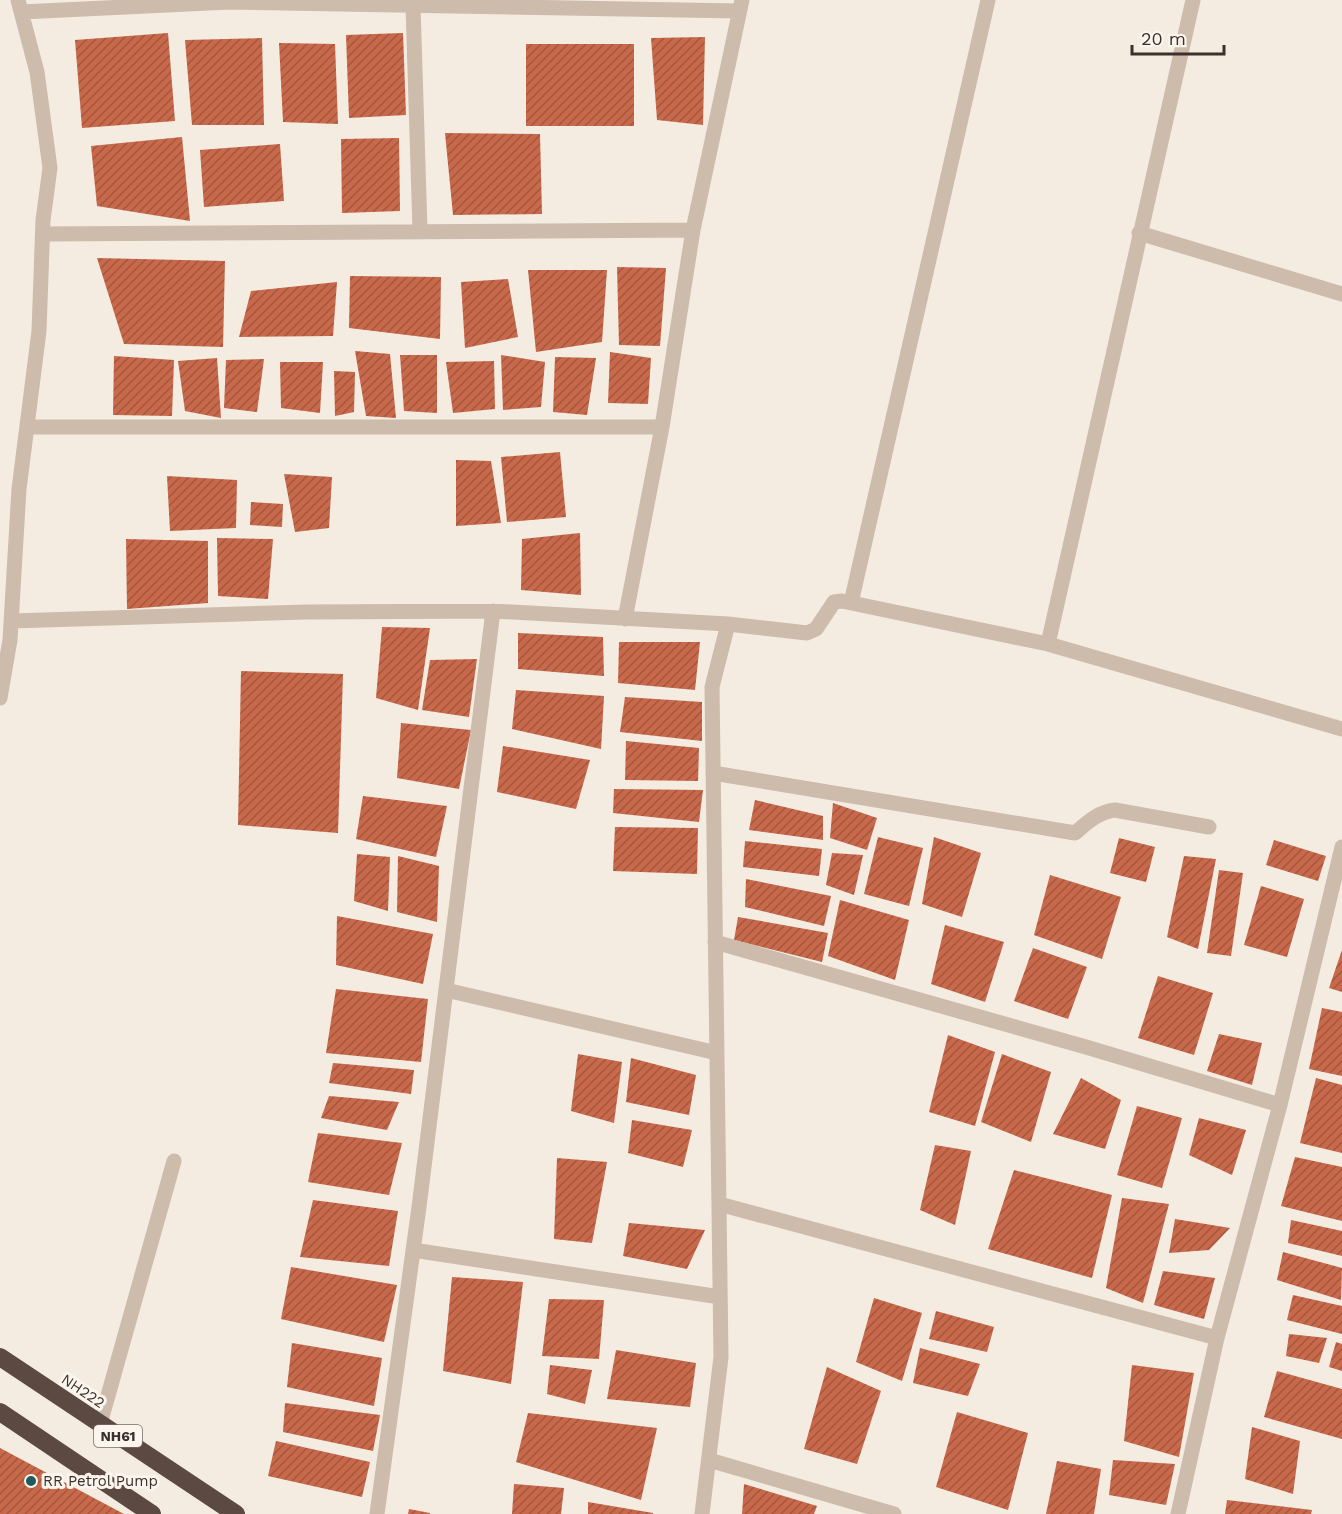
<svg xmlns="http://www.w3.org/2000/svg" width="1342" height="1514" viewBox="0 0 1342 1514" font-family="'Work Sans',sans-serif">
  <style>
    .building { fill: url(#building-hatch) }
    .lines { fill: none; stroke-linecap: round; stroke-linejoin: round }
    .lane { stroke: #cdbbac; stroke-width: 15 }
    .street { stroke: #cdbbac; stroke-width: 15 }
    .highway { stroke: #5c4a42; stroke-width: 18 }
    .poi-dot { fill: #1f5a5e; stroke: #fbf5ee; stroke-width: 2 }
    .labels { text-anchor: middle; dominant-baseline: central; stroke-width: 6; stroke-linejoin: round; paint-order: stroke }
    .shield { fill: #fbf5ee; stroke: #756b66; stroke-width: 1.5 }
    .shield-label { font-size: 14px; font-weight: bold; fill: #3b302b }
    .street-label { font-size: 15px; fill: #3b302b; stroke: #fbf5ee }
    .poi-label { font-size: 15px; fill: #3b302b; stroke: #fbf5ee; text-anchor: start }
  </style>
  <defs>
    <pattern id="building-hatch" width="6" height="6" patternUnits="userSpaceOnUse" patternTransform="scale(1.5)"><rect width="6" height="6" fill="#c8694b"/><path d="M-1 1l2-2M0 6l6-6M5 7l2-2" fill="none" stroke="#a4573f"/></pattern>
  </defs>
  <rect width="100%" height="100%" fill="#f4ebe1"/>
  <path class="building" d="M 168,33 L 175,121 L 82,128 L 75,40 Z
    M 403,33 L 406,115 L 349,118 L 346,35 Z
    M 705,37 L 703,125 L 657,120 L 651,38 Z
    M 262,38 L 264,125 L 192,125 L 185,40 Z
    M 279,43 L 335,44 L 338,124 L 283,122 Z
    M 526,44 L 634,44 L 634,126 L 526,126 Z
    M 445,133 L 540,134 L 542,214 L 453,215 Z
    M 182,137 L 190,221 L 97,206 L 91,146 Z
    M 399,138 L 400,211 L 342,213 L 341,139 Z
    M 280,144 L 284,201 L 204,207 L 200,150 Z
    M 97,258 L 225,261 L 223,347 L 124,344 Z
    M 617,267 L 666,268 L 660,346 L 619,345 Z
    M 528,270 L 607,270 L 602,342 L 536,352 Z
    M 350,276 L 441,277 L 440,339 L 349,328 Z
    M 508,279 L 518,337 L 465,348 L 461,282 Z
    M 337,282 L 333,336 L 239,337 L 251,291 Z
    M 355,351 L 390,354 L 396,418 L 366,416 Z
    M 610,352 L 651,358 L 648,404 L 608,403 Z
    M 400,355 L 437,355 L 437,413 L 404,411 Z
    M 501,355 L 545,362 L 541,407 L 503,410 Z
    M 114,356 L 174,360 L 172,416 L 113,415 Z
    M 555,357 L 596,358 L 587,415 L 553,412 Z
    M 217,358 L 221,418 L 185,411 L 178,361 Z
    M 264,359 L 257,412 L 224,408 L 226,360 Z
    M 494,361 L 495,409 L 453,413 L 446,362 Z
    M 280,362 L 323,362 L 320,413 L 281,408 Z
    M 334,371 L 355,372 L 354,412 L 335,416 Z
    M 560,452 L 566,517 L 507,522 L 501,457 Z
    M 456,460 L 491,461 L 501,523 L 456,526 Z
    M 284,474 L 332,477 L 329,528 L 295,532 Z
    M 167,476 L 237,480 L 236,528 L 170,531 Z
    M 251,502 L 283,504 L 282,527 L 250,525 Z
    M 580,533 L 581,595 L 521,590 L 522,539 Z
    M 217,538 L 273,539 L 268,599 L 218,596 Z
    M 126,539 L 208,541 L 208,603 L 127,609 Z
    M 382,627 L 430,628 L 418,710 L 376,698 Z
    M 518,633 L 603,637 L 604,676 L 518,669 Z
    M 619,642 L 700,642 L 695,690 L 618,683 Z
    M 477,659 L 469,717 L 422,710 L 430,660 Z
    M 241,671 L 343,674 L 338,833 L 238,825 Z
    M 516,690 L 604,696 L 601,749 L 512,729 Z
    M 625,697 L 702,702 L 702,741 L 620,732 Z
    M 401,723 L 471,730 L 459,789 L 397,778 Z
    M 626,741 L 699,748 L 698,781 L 625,780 Z
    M 503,746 L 590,760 L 576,809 L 497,792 Z
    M 614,789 L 703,790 L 699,822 L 613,813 Z
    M 363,796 L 447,806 L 436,857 L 356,839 Z
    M 755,800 L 823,816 L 823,840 L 749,830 Z
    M 833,803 L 877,818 L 867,850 L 830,838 Z
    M 615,827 L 698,828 L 697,874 L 613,871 Z
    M 878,837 L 923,848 L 909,906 L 864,894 Z
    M 934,837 L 981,853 L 962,917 L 922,904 Z
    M 1119,838 L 1155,847 L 1146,882 L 1110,873 Z
    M 1274,840 L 1326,856 L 1318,881 L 1266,865 Z
    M 745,841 L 822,849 L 819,876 L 743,867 Z
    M 832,853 L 863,855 L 854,895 L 826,885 Z
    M 357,854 L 390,857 L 388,911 L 354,901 Z
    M 398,856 L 439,866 L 437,922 L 397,912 Z
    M 1184,856 L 1216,859 L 1198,949 L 1167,937 Z
    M 1219,870 L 1243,873 L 1231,956 L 1207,953 Z
    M 1050,875 L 1121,897 L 1102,959 L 1034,935 Z
    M 746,879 L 831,896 L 824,926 L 745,907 Z
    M 1261,886 L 1304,899 L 1287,957 L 1244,945 Z
    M 840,900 L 909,920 L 895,980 L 828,956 Z
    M 337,916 L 433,934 L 423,984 L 336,965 Z
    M 738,917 L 828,933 L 822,962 L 734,940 Z
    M 945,925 L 1004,942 L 985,1002 L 931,984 Z
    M 1033,948 L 1087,967 L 1068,1019 L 1014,1001 Z
    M 1342,950 L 1342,992 L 1329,988 Z
    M 1158,976 L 1213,993 L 1194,1055 L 1138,1038 Z
    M 336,989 L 428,999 L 421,1062 L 326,1053 Z
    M 1322,1008 L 1342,1012 L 1342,1076 L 1309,1069 Z
    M 1219,1034 L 1262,1043 L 1252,1085 L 1207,1071 Z
    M 948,1035 L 995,1052 L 975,1126 L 929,1112 Z
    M 578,1054 L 622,1062 L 614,1123 L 571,1111 Z
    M 1002,1054 L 1051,1072 L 1031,1142 L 981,1122 Z
    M 631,1058 L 696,1075 L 689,1115 L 626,1102 Z
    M 333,1063 L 414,1070 L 411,1094 L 329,1083 Z
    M 1081,1078 L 1121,1100 L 1105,1149 L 1053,1134 Z
    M 1316,1078 L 1342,1085 L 1342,1153 L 1300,1143 Z
    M 329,1096 L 399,1102 L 387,1130 L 321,1118 Z
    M 1137,1106 L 1182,1118 L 1162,1188 L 1117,1175 Z
    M 1199,1118 L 1246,1130 L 1232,1175 L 1189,1155 Z
    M 632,1120 L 692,1130 L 683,1167 L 628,1153 Z
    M 318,1133 L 402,1143 L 389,1195 L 308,1182 Z
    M 935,1145 L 971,1151 L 955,1225 L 920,1210 Z
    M 1295,1157 L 1342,1167 L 1342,1221 L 1281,1206 Z
    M 557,1158 L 607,1162 L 592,1243 L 554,1239 Z
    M 1014,1170 L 1112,1195 L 1092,1278 L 988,1249 Z
    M 1122,1198 L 1169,1204 L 1143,1303 L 1106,1288 Z
    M 313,1200 L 398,1211 L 389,1266 L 300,1257 Z
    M 1175,1219 L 1230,1228 L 1209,1250 L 1169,1253 Z
    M 1291,1220 L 1342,1231 L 1342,1256 L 1288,1243 Z
    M 629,1223 L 705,1230 L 687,1269 L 623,1256 Z
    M 1283,1252 L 1342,1268 L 1341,1300 L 1277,1280 Z
    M 291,1267 L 397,1285 L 384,1342 L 281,1319 Z
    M 1163,1271 L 1215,1278 L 1204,1319 L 1154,1305 Z
    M 452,1277 L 523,1282 L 511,1384 L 443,1371 Z
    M 1293,1295 L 1342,1306 L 1342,1334 L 1287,1320 Z
    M 874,1298 L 922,1313 L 902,1381 L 856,1362 Z
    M 549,1299 L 604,1300 L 599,1359 L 542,1356 Z
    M 936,1311 L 994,1327 L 987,1352 L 929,1339 Z
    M 1289,1334 L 1327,1338 L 1319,1363 L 1286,1356 Z
    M 1336,1342 L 1342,1344 L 1342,1371 L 1329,1367 Z
    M 292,1343 L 382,1358 L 374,1406 L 287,1387 Z
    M 920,1348 L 980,1364 L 968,1396 L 913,1383 Z
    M 616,1350 L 696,1363 L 690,1407 L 607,1399 Z
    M 550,1365 L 592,1370 L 585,1404 L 547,1394 Z
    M 1132,1365 L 1194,1373 L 1179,1457 L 1124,1441 Z
    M 827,1367 L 881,1391 L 857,1464 L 804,1449 Z
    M 1277,1371 L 1342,1389 L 1342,1439 L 1264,1417 Z
    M 285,1403 L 380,1415 L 373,1451 L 283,1432 Z
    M 957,1412 L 1028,1433 L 1008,1510 L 936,1487 Z
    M 528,1413 L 657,1428 L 641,1500 L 516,1462 Z
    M 1252,1427 L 1300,1441 L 1293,1494 L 1245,1479 Z
    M 276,1441 L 370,1462 L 362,1497 L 268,1476 Z
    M 0,1448 L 124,1514 L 0,1514 Z
    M 1113,1460 L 1175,1464 L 1166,1505 L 1109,1495 Z
    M 1057,1461 L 1101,1469 L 1094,1514 L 1046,1514 Z
    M 514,1484 L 564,1488 L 561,1514 L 512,1514 Z
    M 744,1484 L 817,1506 L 814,1514 L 742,1514 Z
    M 1227,1500 L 1312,1510 L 1311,1514 L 1225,1514 Z
    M 588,1502 L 653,1513 L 653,1514 L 588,1514 Z
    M 409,1509 L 430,1513 L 430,1514 L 408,1514 Z"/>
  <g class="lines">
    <path class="lane" d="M 100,1424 L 174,1161"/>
    <path class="street" d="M 413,6 L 420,230
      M 21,12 L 230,2 L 739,11
      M 1139,233 L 1342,294
      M 43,234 L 693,230
      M 27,427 L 662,427
      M 851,603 L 988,0
      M 625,619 L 662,427 L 693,230 L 742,0
      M 11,621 L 307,612 L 493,611 L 728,624 L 807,633 L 816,629 L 834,602 L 842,601 L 1048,644 L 1342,729
      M 1048,644 L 1193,0
      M 0,698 L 10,640 L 19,489 L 39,331 L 43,220 L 50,168 L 37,72 L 18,0
      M 713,773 L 1075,833 C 1088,822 1098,812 1115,810 L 1209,827
      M 715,942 L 1086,1047 L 1280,1105
      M 446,990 L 717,1053
      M 719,1204 L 1217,1338
      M 413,1250 L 720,1297
      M 709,1460 L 894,1514
      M 377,1514 L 419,1207 L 493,611
      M 702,1514 L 721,1357 L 712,687 L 728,624
      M 1178,1514 L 1217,1338 L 1280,1105 L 1342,847"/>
    <path class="highway" d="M 0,1357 L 236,1514
      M 0,1412 L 152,1514"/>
  </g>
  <circle class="poi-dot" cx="31" cy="1481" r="6"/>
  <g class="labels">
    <rect class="shield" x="94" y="1425" width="48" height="22" rx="4.5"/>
    <g class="shield-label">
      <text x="118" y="1436">NH61</text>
    </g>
    <g class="street-label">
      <text transform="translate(83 1391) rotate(34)">NH222</text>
    </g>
    <g class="poi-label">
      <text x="43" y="1481">RR Petrol Pump</text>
    </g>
  </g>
  <path d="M1132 45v9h92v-9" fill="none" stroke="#3b302b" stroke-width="3"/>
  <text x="1141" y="45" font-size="18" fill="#3b302b" stroke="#fbf5ee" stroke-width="4.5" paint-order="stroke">20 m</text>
</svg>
